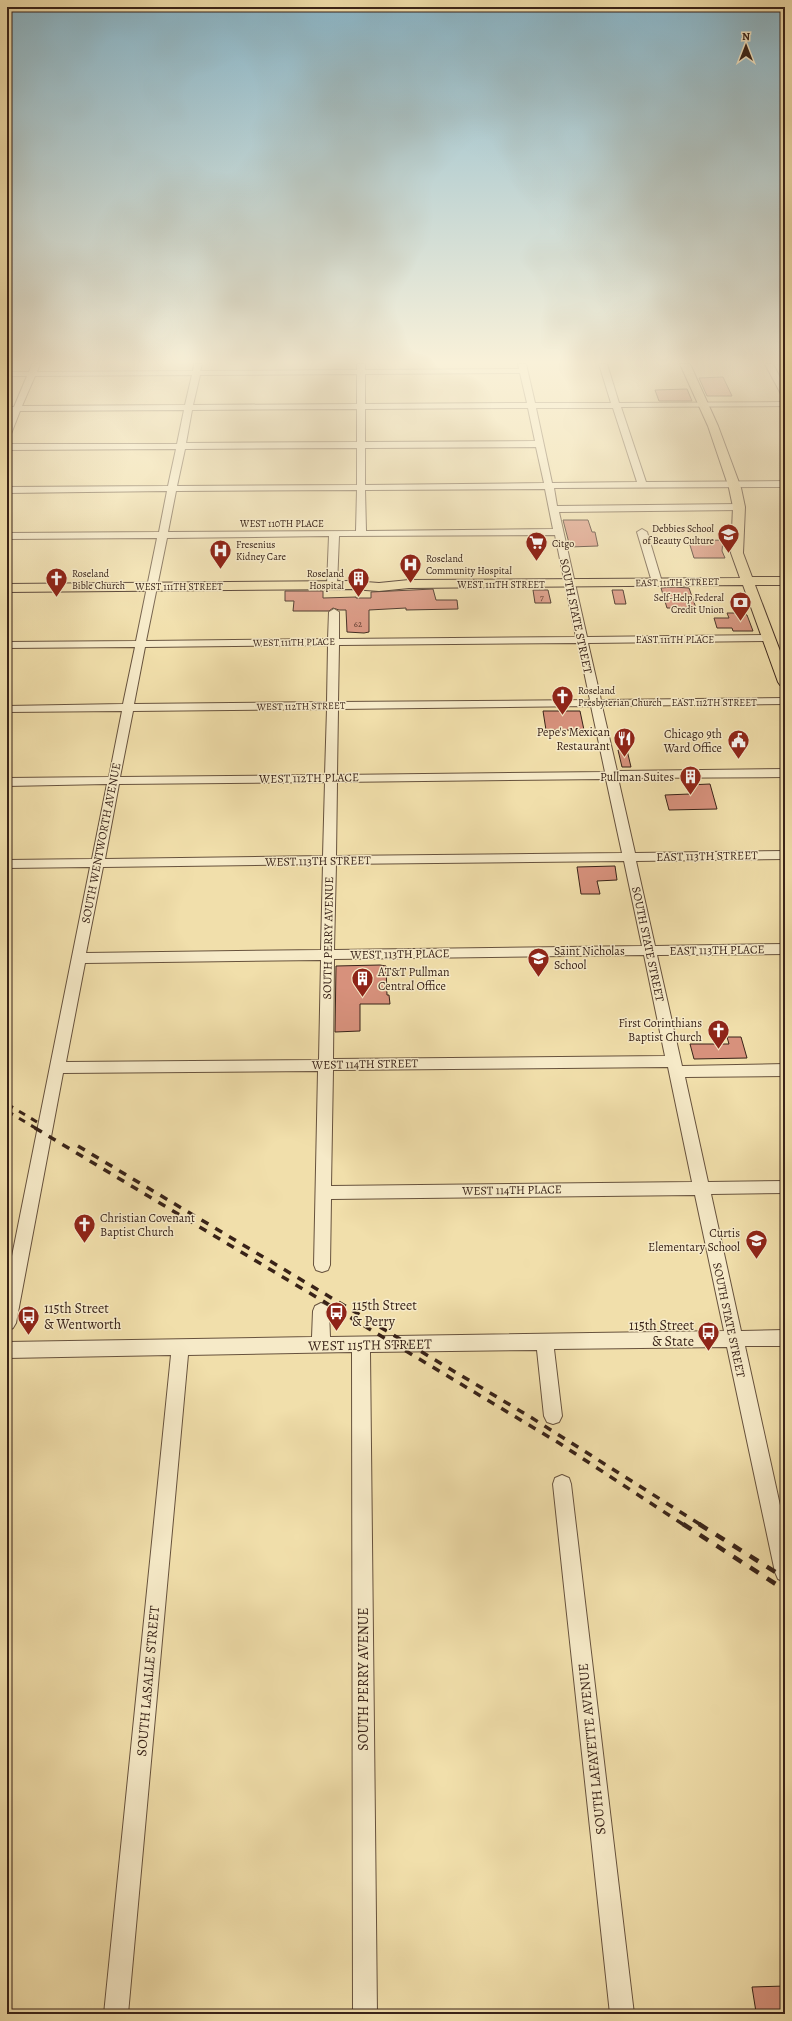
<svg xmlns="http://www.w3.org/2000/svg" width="792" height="2021" viewBox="0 0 792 2021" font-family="Alegreya,serif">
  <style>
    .building { fill: #d7917c; stroke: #392318 }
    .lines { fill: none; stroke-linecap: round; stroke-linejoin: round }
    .minor-casing { stroke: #67523d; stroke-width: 2 }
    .major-casing { stroke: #392318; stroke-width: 2 }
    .minor { fill: #f6eac8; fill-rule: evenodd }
    .major { fill: #f1dfab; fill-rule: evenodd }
    .rail-far2 { stroke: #392318; stroke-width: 3; stroke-dasharray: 7 7; stroke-linecap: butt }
    .rail-far1 { stroke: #392318; stroke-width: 3.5; stroke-dasharray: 8 8; stroke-linecap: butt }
    .rail { stroke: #392318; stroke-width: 4.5; stroke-dasharray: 10 10; stroke-linecap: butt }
    .labels { text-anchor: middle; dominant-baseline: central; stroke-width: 3; stroke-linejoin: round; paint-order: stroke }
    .far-number-label { font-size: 9px; fill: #603e31 }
    .far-street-label { font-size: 10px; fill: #392318; stroke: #f6eac8 }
    .far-poi-label { font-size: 10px; fill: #392318; stroke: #f6eac8; text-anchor: start }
    .street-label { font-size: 12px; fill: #392318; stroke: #f6eac8 }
    .poi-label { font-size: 12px; fill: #392318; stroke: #f6eac8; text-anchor: end }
    .near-poi-label { font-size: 14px; fill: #392318; stroke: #f6eac8; text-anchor: start }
    .near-street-label { font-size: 14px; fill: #392318; stroke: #f6eac8 }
  </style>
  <rect width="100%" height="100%" fill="#f1dfab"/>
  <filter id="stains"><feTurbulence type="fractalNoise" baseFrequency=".005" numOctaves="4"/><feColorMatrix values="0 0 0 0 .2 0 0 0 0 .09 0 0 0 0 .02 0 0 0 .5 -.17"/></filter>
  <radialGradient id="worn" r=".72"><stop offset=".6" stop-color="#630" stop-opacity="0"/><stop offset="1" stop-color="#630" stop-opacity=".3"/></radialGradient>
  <path class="building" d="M 723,377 L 732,396 L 707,396 L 699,378 Z
    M 687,389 L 692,401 L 659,401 L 655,390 Z
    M 563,520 L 588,520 L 592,532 L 595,532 L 598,546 L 570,547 Z
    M 723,540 L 722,551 L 725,558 L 694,558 L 689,542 L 690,541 Z
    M 674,587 L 689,588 L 696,608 L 667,608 L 661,588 Z
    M 433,589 L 436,600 L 457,600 L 458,609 L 406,610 L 406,608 L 369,610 L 369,632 L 364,633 L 347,632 L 346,610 L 339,610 L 333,608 L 329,611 L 293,611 L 294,601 L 285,601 L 285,591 L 323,591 L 323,598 L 356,597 L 356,598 L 371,598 L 371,592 Z
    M 533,590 L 548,590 L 551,603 L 535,603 Z
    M 612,590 L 623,590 L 626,604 L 615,604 Z
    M 727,613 L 741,613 L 747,615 L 753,631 L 733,631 L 732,628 L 717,628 L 714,618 L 729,618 Z
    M 543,711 L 580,711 L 584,730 L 546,730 Z
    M 618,750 L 627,750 L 631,767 L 622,767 Z
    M 710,784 L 717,809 L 669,810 L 665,795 L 690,794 L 688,785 Z
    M 615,866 L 617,880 L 597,881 L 600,894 L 581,894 L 577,867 Z
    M 380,965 L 386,966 L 387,995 L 389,995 L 390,1004 L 360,1004 L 360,1031 L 335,1032 L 336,966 Z
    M 727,1037 L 741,1037 L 747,1058 L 694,1059 L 690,1044 L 729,1044 Z
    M 785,1986 L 785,2011 L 756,2012 L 752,1987 Z"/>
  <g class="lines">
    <defs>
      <path id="minor" d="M 32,364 L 40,364 L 37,372 L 193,371 L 194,364 L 202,364 L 200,371 L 357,370 L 357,364 L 365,364 L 365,370 L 519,369 L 518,364 L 526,364 L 535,403 L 611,403 L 599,364 L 607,364 L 619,403 L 785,402 L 785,406 L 621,407 L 646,482 L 785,481 L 785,487 L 554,488 L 557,506 L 739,504 L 744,507 L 739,510 L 559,512 L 587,637 L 769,635 L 774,638 L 769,641 L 588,643 L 601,700 L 785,698 L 785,704 L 602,706 L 617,771 L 785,769 L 785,777 L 618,778 L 635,853 L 785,851 L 785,859 L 636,861 L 655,946 L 785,944 L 785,954 L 657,955 L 682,1066 L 785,1064 L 785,1076 L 685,1077 L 708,1182 L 785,1181 L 785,1193 L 711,1194 L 741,1331 L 785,1330 L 785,1346 L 745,1346 L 785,1528 L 785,1582 L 778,1579 L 775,1572 L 727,1347 L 554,1349 L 562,1416 L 559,1422 L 553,1424 L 547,1422 L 544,1416 L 537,1350 L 370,1352 L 377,2014 L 353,2014 L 352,1352 L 188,1355 L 128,2014 L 104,2014 L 171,1355 L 7,1358 L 7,1342 L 312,1337 L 313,1311 L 315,1306 L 321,1303 L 327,1306 L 329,1311 L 330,1337 L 724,1331 L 695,1195 L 331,1199 L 330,1265 L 328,1270 L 322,1272 L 316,1270 L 314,1265 L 318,1071 L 63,1073 L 16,1323 L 13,1328 L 7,1331 L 7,1281 L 90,867 L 7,868 L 7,860 L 92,859 L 107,784 L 7,786 L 7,778 L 109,777 L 122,711 L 7,712 L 7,706 L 123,704 L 135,647 L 7,648 L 7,642 L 136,641 L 157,538 L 7,539 L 7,533 L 159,532 L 167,491 L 7,493 L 7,487 L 168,486 L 176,449 L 7,450 L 7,444 L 177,444 L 184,410 L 20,411 L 11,434 L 7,437 L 7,424 L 12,411 L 7,411 L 7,407 L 14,407 L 27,376 L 7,376 L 7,372 L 29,372 ZM 520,373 L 527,403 L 365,404 L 365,374 ZM 357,374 L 357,404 L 193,405 L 200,375 ZM 192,375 L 185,405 L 22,406 L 35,376 ZM 528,408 L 535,441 L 365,442 L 365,409 ZM 536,408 L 613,408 L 637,482 L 552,483 ZM 357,409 L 357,442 L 186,443 L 192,410 ZM 536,447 L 544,483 L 365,485 L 365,448 ZM 357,448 L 357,485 L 177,486 L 185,449 ZM 545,489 L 553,529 L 366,531 L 365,490 ZM 357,490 L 356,531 L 168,532 L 176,491 ZM 555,535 L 576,637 L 339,639 L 339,612 L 334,609 L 329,612 L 328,639 L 146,641 L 167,538 L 329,536 L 327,585 L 332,588 L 337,585 L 339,536 ZM 578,643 L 590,700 L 338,702 L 339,645 ZM 328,645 L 327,702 L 134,704 L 145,647 ZM 591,706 L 605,772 L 337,775 L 338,709 ZM 327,709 L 325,775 L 120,777 L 133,711 ZM 606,779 L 622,853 L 336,856 L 337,782 ZM 325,782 L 323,856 L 105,859 L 119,784 ZM 624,861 L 642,946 L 334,950 L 336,864 ZM 323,864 L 321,950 L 86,953 L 103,867 ZM 644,955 L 665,1056 L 333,1059 L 334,959 ZM 321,960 L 319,1060 L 66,1062 L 85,963 ZM 668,1067 L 692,1182 L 331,1186 L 333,1070 Z
        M 765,364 L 773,364 L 785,387 L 785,396 L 781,394 Z
        M 642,529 L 647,532 L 662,582 L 660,584 L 657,585 L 652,582 L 637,532 Z
        M 562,1475 L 569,1478 L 571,1484 L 634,2014 L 610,2014 L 553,1484 L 555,1478 Z"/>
      <path id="major" d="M 680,364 L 690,364 L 718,426 L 741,488 L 745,507 L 743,553 L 752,577 L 785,577 L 785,585 L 755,585 L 785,664 L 785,686 L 780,685 L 778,682 L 743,585 L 409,588 L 379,591 L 352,589 L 7,592 L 7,584 L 352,581 L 379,583 L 409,580 L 740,578 L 731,553 L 733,507 L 729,488 L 708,426 Z"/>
    </defs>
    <use href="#minor" class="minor-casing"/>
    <use href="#major" class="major-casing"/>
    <use href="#minor" class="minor"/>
    <use href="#major" class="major"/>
    <path class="rail-far2" d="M 7,1104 L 37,1122
      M 7,1111 L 37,1129"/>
    <path class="rail-far1" d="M 35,1128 L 559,1443 L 684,1525
      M 78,1146 L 532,1418 L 701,1525"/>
    <path class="rail" d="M 683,1524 L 785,1590
      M 699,1524 L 785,1578"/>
  </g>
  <linearGradient id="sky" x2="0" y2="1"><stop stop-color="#89b8cd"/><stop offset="0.56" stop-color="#f9f1d9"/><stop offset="1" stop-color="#f9f1d9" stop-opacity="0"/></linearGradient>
  <rect width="792" height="647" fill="url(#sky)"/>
  <defs>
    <symbol id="school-pin" viewBox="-11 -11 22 30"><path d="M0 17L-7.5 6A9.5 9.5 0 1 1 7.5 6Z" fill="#8f2418" stroke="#f6eac8"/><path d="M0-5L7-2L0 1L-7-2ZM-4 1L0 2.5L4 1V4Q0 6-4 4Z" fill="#fff"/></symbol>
    <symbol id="supermarket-pin" viewBox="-11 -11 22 30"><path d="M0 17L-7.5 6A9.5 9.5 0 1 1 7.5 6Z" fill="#8f2418" stroke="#f6eac8"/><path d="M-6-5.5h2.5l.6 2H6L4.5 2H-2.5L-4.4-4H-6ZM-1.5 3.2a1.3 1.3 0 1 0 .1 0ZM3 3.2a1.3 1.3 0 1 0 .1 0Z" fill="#fff"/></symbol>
    <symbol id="hospital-pin" viewBox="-11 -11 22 30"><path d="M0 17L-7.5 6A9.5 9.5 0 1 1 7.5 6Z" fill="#8f2418" stroke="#f6eac8"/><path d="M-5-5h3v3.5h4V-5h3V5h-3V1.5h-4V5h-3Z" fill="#fff"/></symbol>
    <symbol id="church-pin" viewBox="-11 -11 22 30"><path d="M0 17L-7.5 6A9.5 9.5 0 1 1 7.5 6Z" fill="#8f2418" stroke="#f6eac8"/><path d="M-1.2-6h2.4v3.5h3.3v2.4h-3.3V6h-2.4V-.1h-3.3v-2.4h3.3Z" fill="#fff"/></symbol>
    <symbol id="building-pin" viewBox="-11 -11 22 30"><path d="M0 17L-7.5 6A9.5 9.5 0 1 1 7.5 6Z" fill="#8f2418" stroke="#f6eac8"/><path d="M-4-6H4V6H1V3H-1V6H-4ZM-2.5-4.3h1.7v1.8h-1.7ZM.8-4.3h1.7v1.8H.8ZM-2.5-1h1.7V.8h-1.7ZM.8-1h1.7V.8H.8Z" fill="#fff"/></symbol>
    <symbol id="bank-pin" viewBox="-11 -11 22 30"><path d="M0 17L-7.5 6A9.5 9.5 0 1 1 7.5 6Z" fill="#8f2418" stroke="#f6eac8"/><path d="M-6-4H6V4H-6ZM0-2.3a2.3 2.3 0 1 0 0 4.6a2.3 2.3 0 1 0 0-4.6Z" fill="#fff"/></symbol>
    <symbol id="restaurant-pin" viewBox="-11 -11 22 30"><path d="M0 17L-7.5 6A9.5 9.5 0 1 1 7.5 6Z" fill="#8f2418" stroke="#f6eac8"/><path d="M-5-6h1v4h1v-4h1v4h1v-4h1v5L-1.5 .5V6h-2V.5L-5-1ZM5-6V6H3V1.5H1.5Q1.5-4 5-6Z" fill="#fff"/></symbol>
    <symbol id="civic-pin" viewBox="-11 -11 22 30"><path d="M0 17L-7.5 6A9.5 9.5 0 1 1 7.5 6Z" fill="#8f2418" stroke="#f6eac8"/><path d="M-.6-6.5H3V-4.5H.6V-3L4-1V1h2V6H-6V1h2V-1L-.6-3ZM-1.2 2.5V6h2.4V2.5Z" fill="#fff"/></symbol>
    <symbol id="bus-pin" viewBox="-11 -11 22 30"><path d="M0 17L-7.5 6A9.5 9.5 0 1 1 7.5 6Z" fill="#8f2418" stroke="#f6eac8"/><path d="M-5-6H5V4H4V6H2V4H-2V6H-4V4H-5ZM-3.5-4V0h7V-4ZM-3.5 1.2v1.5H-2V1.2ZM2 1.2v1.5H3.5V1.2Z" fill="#fff"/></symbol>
  </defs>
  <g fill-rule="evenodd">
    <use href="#school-pin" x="716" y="522" width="25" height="34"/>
    <use href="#supermarket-pin" x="524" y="530" width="25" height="34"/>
    <use href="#hospital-pin" x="208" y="538" width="25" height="34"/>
    <use href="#hospital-pin" x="398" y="552" width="25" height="34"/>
    <use href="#church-pin" x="44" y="566" width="25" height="34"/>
    <use href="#building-pin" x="346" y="566" width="25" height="34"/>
    <use href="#bank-pin" x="728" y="590" width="25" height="34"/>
    <use href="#church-pin" x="550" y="684" width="25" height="34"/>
    <use href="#restaurant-pin" x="612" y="726" width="25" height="34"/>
    <use href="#civic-pin" x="726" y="728" width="25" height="34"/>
    <use href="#building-pin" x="678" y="764" width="25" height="34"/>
    <use href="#school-pin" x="526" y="946" width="25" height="34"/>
    <use href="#building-pin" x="350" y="966" width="25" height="34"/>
    <use href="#church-pin" x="706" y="1018" width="25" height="34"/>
    <use href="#church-pin" x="72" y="1212" width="25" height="34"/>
    <use href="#school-pin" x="744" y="1228" width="25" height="34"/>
    <use href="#bus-pin" x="324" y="1300" width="25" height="34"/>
    <use href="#bus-pin" x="16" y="1304" width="25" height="34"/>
    <use href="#bus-pin" x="696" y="1320" width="25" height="34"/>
  </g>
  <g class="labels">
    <g class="far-number-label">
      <text x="542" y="597">7</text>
      <text x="358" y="624">62</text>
    </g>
    <g class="far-street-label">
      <text x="282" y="523">WEST 110TH PLACE</text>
      <text transform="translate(677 582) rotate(-1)">EAST 111TH STREET</text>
      <text x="501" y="584">WEST 111TH STREET</text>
      <text x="179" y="586">WEST 111TH STREET</text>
      <text x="675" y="639">EAST 111TH PLACE</text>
      <text transform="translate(294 642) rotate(-1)">WEST 111TH PLACE</text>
      <text x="714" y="702">EAST 112TH STREET</text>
      <text transform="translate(301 706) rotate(-1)">WEST 112TH STREET</text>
    </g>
    <g class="far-poi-label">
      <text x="714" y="528" text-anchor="end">Debbies School<tspan x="714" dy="12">of Beauty Culture</tspan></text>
      <text x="552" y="543">Citgo</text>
      <text x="236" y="544">Fresenius<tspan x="236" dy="12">Kidney Care</tspan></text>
      <text x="426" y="558">Roseland<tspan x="426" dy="12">Community Hospital</tspan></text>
      <text x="72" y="573">Roseland<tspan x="72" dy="12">Bible Church</tspan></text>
      <text x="344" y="573" text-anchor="end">Roseland<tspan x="344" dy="12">Hospital</tspan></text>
      <text x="724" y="597" text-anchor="end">Self-Help Federal<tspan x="724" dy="12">Credit Union</tspan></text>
      <text x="578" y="690">Roseland<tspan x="578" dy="12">Presbyterian Church</tspan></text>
    </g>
    <g class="street-label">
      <text transform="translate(576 616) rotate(78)">SOUTH STATE STREET</text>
      <text transform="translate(309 778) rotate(-1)">WEST 112TH PLACE</text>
      <text transform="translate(101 843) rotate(-79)">SOUTH WENTWORTH AVENUE</text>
      <text transform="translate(707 856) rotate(-1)">EAST 113TH STREET</text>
      <text transform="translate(318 861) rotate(-1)">WEST 113TH STREET</text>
      <text transform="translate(328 938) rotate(-89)">SOUTH PERRY AVENUE</text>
      <text transform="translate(648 944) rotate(78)">SOUTH STATE STREET</text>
      <text transform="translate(717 950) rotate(-1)">EAST 113TH PLACE</text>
      <text transform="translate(400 954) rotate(-1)">WEST 113TH PLACE</text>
      <text transform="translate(365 1064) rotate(-1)">WEST 114TH STREET</text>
      <text transform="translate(512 1190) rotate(-1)">WEST 114TH PLACE</text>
      <text transform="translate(729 1320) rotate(78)">SOUTH STATE STREET</text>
    </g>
    <g class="poi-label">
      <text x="610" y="732">Pepe's Mexican<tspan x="610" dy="14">Restaurant</tspan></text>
      <text x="722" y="734">Chicago 9th<tspan x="722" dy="14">Ward Office</tspan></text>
      <text x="674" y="777">Pullman Suites</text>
      <text x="554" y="951" text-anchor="start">Saint Nicholas<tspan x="554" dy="14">School</tspan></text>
      <text x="378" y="972" text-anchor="start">AT&amp;T Pullman<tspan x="378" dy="14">Central Office</tspan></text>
      <text x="702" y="1023">First Corinthians<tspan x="702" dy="14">Baptist Church</tspan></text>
      <text x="100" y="1218" text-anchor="start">Christian Covenant<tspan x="100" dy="14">Baptist Church</tspan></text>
      <text x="740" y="1233">Curtis<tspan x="740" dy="14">Elementary School</tspan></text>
    </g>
    <g class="near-poi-label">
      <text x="352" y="1305">115th Street<tspan x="352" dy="16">&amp; Perry</tspan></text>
      <text x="44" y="1308">115th Street<tspan x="44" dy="16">&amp; Wentworth</tspan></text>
      <text x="694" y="1325" text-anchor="end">115th Street<tspan x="694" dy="16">&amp; State</tspan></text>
    </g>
    <g class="near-street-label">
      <text transform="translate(370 1345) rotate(-1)">WEST 115TH STREET</text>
      <text transform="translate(363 1679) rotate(-90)">SOUTH PERRY AVENUE</text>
      <text transform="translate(148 1681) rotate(-85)">SOUTH LASALLE STREET</text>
      <text transform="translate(592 1749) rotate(-96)">SOUTH LAFAYETTE AVENUE</text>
    </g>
  </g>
  <rect width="792" height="2021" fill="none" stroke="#f1dfab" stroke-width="24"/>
  <rect x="8" y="8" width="776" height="2005" fill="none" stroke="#392318" stroke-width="2"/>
  <rect x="12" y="12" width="768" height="1997" fill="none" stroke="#392318"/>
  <g transform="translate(746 46)" stroke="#f6eac8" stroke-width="3" paint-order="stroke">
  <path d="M0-3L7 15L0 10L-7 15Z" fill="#392318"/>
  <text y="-6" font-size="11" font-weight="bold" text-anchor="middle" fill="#392318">N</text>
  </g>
  <rect width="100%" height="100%" filter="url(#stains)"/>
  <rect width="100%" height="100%" fill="url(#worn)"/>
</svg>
